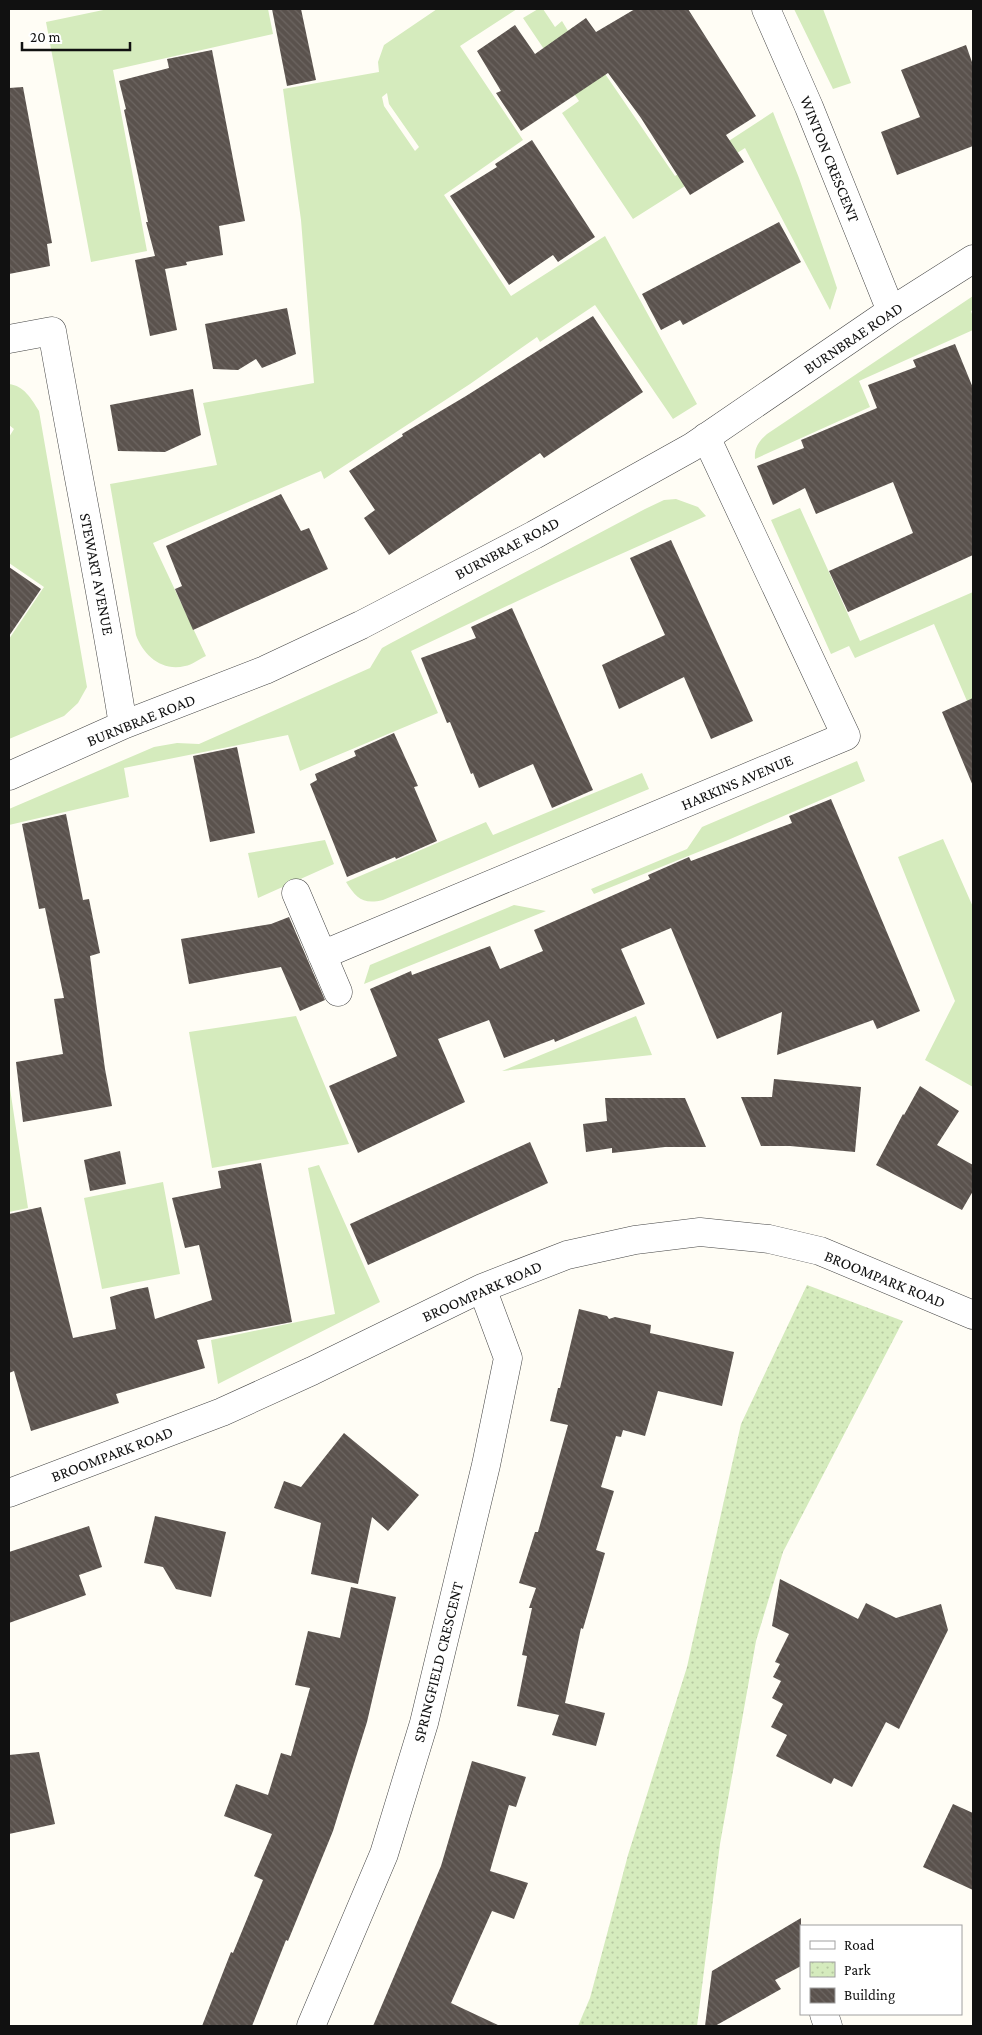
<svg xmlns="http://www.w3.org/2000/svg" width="982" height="2035" viewBox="0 0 982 2035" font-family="'Crimson Pro',serif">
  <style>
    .grass { fill: #d5ebbd; fill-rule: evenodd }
    .park { fill: url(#park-dots) }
    .building { fill: url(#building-back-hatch) }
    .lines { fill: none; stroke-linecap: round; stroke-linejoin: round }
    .minor-casing { stroke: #444; stroke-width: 29 }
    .minor { stroke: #fff; stroke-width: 28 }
    .labels { text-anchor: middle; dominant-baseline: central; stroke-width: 5; stroke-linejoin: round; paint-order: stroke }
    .street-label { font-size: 16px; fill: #111; stroke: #fff }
  </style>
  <defs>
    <pattern id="park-dots" width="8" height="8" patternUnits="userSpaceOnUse" patternTransform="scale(1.25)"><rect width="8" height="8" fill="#d5ebbd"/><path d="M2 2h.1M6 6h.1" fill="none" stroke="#b6c8a1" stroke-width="1.8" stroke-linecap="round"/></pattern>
    <pattern id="building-back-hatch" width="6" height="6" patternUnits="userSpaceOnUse" patternTransform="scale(1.25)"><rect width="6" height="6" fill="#5a524d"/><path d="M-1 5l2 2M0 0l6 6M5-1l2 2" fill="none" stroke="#6d6662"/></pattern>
  </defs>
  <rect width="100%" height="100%" fill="#fffdf5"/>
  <path class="grass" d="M 108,9 L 268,9 L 273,34 L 113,70 L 147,251 L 91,262 L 46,22 Z
    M 437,9 L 517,9 L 460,46 L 523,140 L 444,195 L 511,296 L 605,236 L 697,404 L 673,419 L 595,305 L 540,342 L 537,337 L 470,384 L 324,479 L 321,471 L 153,543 L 206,656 C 199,659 192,665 185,666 C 162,672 143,655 136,635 L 110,484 L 217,465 L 203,403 L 314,383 L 301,220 L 283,89 L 379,72 L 378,62 L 384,45 ZM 387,93 L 389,104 L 419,147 L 415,151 L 384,106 L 382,97 Z
    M 538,9 L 543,9 L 555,27 L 562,21 L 568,31 L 573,27 L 675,176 L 773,112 L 799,178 L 833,276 L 837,288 L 830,310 L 745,148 L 633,219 L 562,113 L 579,101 L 523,18 Z
    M 794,9 L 823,9 L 851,83 L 833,89 Z
    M 973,296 L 973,310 L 971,311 L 973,317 L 973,330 L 859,381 L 870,407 L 755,459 C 754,448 759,441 767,434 Z
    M 9,384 C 24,386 31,398 39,411 L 87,687 L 78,703 L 64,716 L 9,739 L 9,639 L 44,587 L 9,563 L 9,437 L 14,429 L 9,425 Z
    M 676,499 L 698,507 L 706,516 L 556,583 L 411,651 L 438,713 L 300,771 L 288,735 L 124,768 L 129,797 L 9,825 L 9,809 L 154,747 L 177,743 L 199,744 L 370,668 L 382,648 L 391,643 L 645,509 L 664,500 Z
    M 800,508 L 860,641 L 973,592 L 973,715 L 934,624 L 855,658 L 849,646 L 831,654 L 771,520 Z
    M 857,761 L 865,781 L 728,840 L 594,894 L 591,889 L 687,849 L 702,827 Z
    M 642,773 L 649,789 L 383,900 C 363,905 356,898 346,882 L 486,822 L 493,835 Z
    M 943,839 L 973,907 L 973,1087 L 925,1060 L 955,1001 L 898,857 Z
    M 325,840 L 334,864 L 258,898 L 248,853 Z
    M 514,905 L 546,911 L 364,984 L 370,965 Z
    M 296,1016 L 349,1144 L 212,1168 L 189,1032 Z
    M 636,1016 L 652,1055 L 502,1071 Z
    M 9,1082 L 28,1208 L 9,1212 Z
    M 319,1165 L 380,1302 L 218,1384 L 211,1340 L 335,1314 L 308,1168 Z
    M 163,1182 L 180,1274 L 102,1289 L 84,1198 Z"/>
  <path class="park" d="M 807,1285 L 903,1321 L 783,1552 L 756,1641 L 720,1844 L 697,2026 L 578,2026 L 590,1998 L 628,1855 L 687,1667 L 741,1424 Z"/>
  <path class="building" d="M 272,9 L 301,9 L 316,80 L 287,86 Z
    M 635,9 L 688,9 L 756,116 L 726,135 L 744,162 L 690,195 L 641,118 L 608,73 L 521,131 L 496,93 L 501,91 L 477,51 L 515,25 L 535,54 L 586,18 L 596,32 Z
    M 966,45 L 973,65 L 973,146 L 897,175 L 881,132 L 920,117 L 901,70 Z
    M 212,50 L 245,221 L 219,226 L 223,255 L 186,262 L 187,265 L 165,269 L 177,330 L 150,336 L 135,260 L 155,256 L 146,222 L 148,222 L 124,110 L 126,109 L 119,81 L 169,68 L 167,59 Z
    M 23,87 L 52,243 L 47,244 L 50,266 L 9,274 L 9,88 Z
    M 532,140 L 595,237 L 558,262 L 553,255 L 509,285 L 450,196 L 497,167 L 495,164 Z
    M 779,222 L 801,262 L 683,325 L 680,320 L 661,330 L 642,294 Z
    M 287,308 L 296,354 L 262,368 L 256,359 L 238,370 L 213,369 L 205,324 Z
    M 593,316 L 643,392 L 544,458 L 540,453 L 389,555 L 364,518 L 375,510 L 349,471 L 403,436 L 402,434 L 466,396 Z
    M 955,344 L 973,388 L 973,555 L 848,612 L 829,571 L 913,533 L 893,482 L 816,514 L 805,488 L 773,505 L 757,466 L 804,448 L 801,440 L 877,408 L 868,385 L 916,367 L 913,360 Z
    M 193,389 L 201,435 L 165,452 L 118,451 L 110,405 Z
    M 281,494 L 301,531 L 309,528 L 328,569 L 193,630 L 175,589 L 182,586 L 166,546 Z
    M 671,540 L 753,721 L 711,739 L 684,677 L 619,709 L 602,665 L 665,635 L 630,558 Z
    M 9,567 L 41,589 L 9,636 Z
    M 512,608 L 593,790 L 552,808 L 533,764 L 479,788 L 473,773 L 471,774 L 450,722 L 447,723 L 421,658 L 476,638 L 471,627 Z
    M 973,698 L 973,786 L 942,712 Z
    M 394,733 L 418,786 L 414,787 L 437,841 L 396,859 L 395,857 L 347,877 L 310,784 L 317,780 L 315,774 L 356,756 L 354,751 Z
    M 237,747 L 255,833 L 210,842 L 193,756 Z
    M 831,799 L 920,1011 L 877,1029 L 873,1020 L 777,1055 L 782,1012 L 717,1039 L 671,928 L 621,949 L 645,1004 L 555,1042 L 554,1039 L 504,1058 L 489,1020 L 438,1039 L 465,1102 L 358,1153 L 329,1086 L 397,1056 L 370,989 L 411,971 L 412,975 L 490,946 L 500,969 L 543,951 L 534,930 L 650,879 L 648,875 L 689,857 L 691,861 L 792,823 L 789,816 Z
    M 66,814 L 83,900 L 89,899 L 100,953 L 90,956 L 105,1069 L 112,1106 L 23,1122 L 16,1062 L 63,1054 L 54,999 L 64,998 L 45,908 L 39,909 L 22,824 Z
    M 289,917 L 325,1000 L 300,1011 L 281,967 L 189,984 L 181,939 L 271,924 Z
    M 774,1079 L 861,1087 L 855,1152 L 790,1146 L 761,1146 L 741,1097 L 772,1097 Z
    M 920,1086 L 959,1111 L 937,1145 L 973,1165 L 973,1191 L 962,1210 L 876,1165 L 903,1114 L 904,1115 Z
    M 605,1098 L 685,1098 L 706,1147 L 665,1147 L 612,1153 L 612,1148 L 586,1152 L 583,1124 L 607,1121 Z
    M 530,1142 L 548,1183 L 368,1265 L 350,1224 Z
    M 120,1151 L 126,1184 L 90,1191 L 84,1160 Z
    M 261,1163 L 292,1322 L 197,1340 L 205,1368 L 116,1394 L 119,1403 L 31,1431 L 14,1371 L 9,1373 L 9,1214 L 41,1207 L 73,1338 L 116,1329 L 110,1297 L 133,1290 L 148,1287 L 155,1319 L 212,1300 L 199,1245 L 185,1248 L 172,1198 L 221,1188 L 218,1171 Z
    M 579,1309 L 607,1316 L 609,1319 L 615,1317 L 651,1325 L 650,1333 L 734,1352 L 722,1406 L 658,1391 L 645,1436 L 623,1430 L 621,1437 L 616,1436 L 601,1487 L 614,1491 L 596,1550 L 605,1553 L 583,1629 L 581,1628 L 565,1703 L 605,1713 L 596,1746 L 552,1735 L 559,1715 L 517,1706 L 527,1656 L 522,1655 L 532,1608 L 529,1608 L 536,1588 L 519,1583 L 535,1532 L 538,1532 L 568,1425 L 550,1421 L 558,1388 L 560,1388 Z
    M 344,1433 L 419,1495 L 388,1531 L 372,1517 L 358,1584 L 311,1574 L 321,1523 L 274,1508 L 284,1481 L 301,1487 Z
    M 155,1516 L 226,1532 L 211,1597 L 176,1589 L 163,1567 L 144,1563 Z
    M 89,1526 L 102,1567 L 79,1575 L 86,1595 L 9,1623 L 9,1552 Z
    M 780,1579 L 858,1619 L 866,1603 L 896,1618 L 941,1604 L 948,1630 L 899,1729 L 886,1722 L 852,1787 L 834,1778 L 831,1784 L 776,1756 L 787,1735 L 771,1727 L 783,1704 L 772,1698 L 781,1681 L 773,1677 L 780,1664 L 775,1662 L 789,1634 L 772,1626 Z
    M 351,1587 L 396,1597 L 367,1722 L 333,1831 L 288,1941 L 286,1940 L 252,2026 L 202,2026 L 231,1952 L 233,1953 L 263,1880 L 254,1876 L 272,1834 L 224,1816 L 236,1784 L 268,1795 L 281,1753 L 291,1756 L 310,1688 L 295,1685 L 308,1631 L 340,1638 Z
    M 39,1752 L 55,1824 L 9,1834 L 9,1755 Z
    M 472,1761 L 526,1777 L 516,1807 L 509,1805 L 490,1871 L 528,1883 L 514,1919 L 492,1911 L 451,2003 L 500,2026 L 373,2026 L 441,1866 Z
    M 953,1804 L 973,1813 L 973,1890 L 923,1867 Z
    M 801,1918 L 801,1966 L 775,1980 L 781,1989 L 715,2026 L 705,2026 L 712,1971 Z"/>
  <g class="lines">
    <defs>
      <path id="minor" d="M 766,9 L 809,107 L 891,311
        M 9,339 L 52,331 C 75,462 102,593 123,725
        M 9,776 L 123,725 L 265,670 L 361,625 L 534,535 L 692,447 L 891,311 L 973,259
        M 296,893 L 338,992
        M 322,955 L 846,736 L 706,437
        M 9,1493 L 222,1412 L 312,1371 L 482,1288 L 567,1255 L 635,1240 L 700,1232 L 769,1239 L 820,1251 L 973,1315
        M 824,2014 L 828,2026
        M 311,2026 L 384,1854 L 424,1723 L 486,1465 L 508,1358 L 482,1288"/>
    </defs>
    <use href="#minor" class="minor-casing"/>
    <use href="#minor" class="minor"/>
  </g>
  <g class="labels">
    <g class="street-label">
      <text transform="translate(830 159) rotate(68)">WINTON CRESCENT</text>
      <text transform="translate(853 338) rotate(-34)">BURNBRAE ROAD</text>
      <text transform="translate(507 548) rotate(-28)">BURNBRAE ROAD</text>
      <text transform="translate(97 574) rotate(79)">STEWART AVENUE</text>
      <text transform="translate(141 720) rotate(-22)">BURNBRAE ROAD</text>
      <text transform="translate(737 782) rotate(-23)">HARKINS AVENUE</text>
      <text transform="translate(885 1279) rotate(22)">BROOMPARK ROAD</text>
      <text transform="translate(482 1291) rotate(-24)">BROOMPARK ROAD</text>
      <text transform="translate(112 1454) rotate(-21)">BROOMPARK ROAD</text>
      <text transform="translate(438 1662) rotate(-76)">SPRINGFIELD CRESCENT</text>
    </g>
  </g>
  <rect width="982" height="2035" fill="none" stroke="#111111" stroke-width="20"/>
  <rect x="800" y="1925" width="162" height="90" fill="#ffffff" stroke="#a0a0a0"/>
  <rect x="810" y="1941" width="25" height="8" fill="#ffffff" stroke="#a0a0a0"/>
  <text x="844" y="1950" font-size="15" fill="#111111">Road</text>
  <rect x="810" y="1962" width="25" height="15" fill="url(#park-dots)" stroke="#a0a0a0"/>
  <text x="844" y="1975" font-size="15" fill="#111111">Park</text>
  <rect x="810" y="1988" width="25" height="15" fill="url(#building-back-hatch)" stroke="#a0a0a0"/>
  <text x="844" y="2000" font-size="15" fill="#111111">Building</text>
  <path d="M22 42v8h108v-8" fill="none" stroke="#111111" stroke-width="2.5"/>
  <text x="30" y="42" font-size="15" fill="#111111" stroke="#ffffff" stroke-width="4" paint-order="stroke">20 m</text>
</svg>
